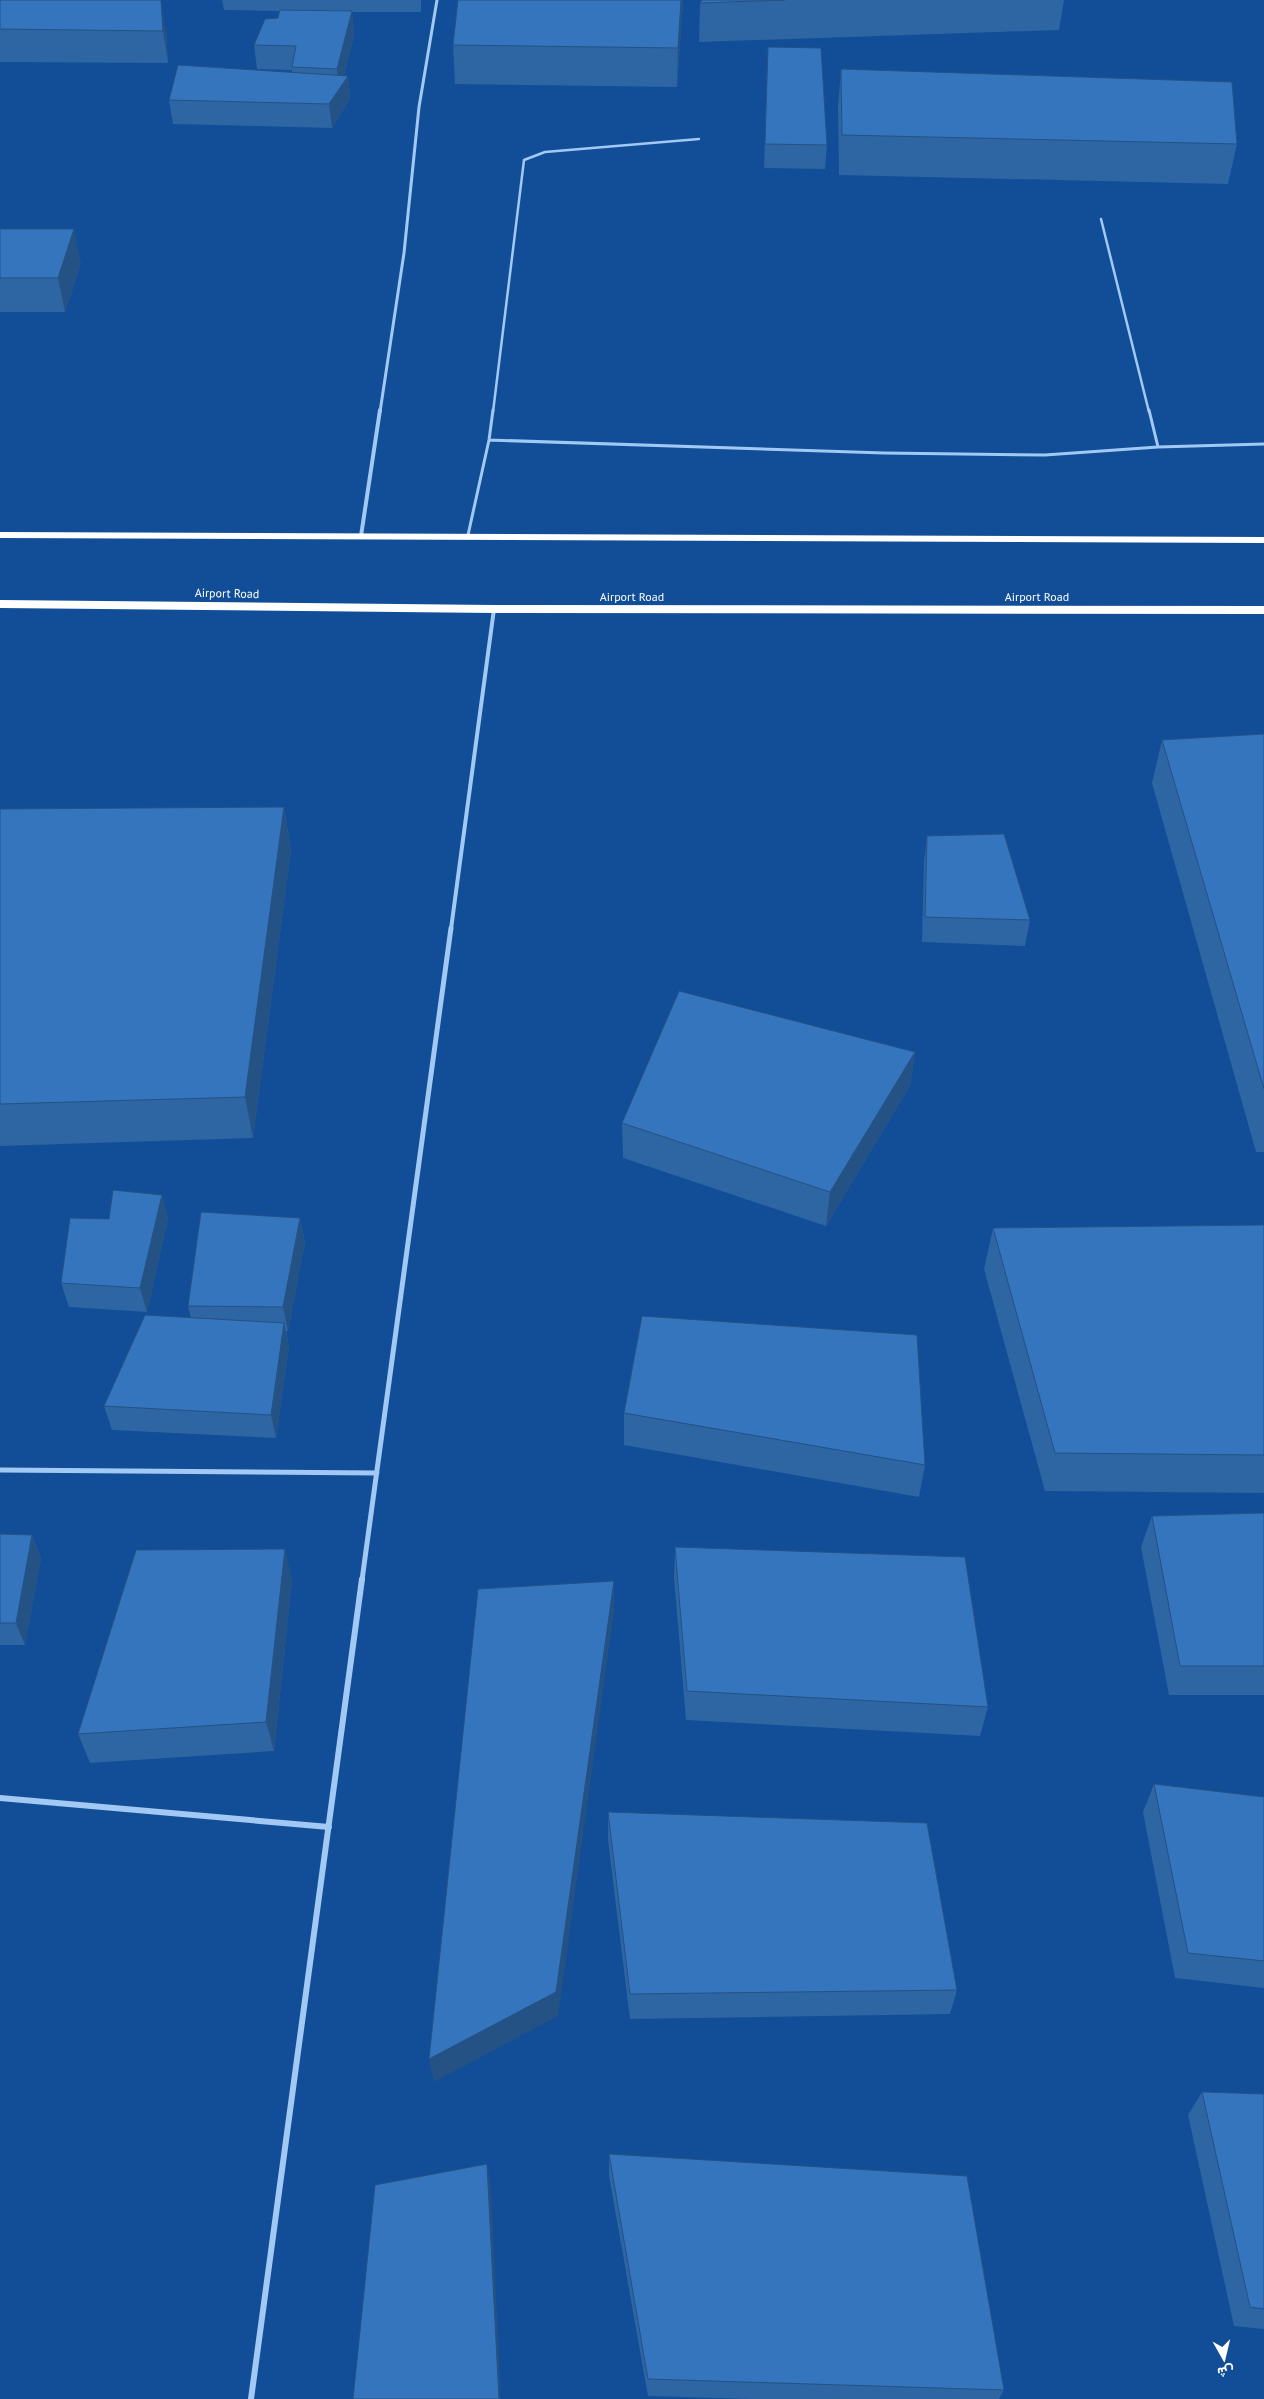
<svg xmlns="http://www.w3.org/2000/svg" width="1264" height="2399" viewBox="0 0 1264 2399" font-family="'PT Sans',Vazirmatn,sans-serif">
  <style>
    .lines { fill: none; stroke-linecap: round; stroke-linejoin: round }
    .lane-far1 { stroke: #a2c9f4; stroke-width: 2.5 }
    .lane { stroke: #a2c9f4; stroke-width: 3 }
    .street-far3 { stroke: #a2c9f4; stroke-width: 3 }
    .street-far2 { stroke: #a2c9f4; stroke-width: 4 }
    .street-far1 { stroke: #a2c9f4; stroke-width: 5 }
    .street { stroke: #a2c9f4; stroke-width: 6 }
    .highway { fill: #fff; fill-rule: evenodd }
    .wall { fill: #2e65a3 }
    .shaded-wall { fill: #255285 }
    .building { fill: #3575be; stroke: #255285 }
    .labels { text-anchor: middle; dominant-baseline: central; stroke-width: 4; stroke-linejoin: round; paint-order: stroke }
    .far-street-label { font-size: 12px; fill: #fff; stroke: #114e97 }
  </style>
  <rect width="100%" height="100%" fill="#114e97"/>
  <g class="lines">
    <path class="lane-far1" d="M 1101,219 L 1149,412
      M 493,412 L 524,160 L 545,152 L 699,139"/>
    <path class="lane" d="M 1149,410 L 1158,447
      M 489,440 L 884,453 L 1045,455 L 1158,447 L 1264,444
      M 468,535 L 489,440 L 493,410"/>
    <path class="street-far3" d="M 380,412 L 404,253 L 419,107 L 437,0"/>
    <path class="street-far2" d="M 361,536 L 380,410
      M 451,929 L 494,609"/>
    <path class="street-far1" d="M 0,1470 L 377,1473
      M 362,1580 L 451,928"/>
    <path class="street" d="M 0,1798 L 329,1827
      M 251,2399 L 362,1579"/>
    <path class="highway" d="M 0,532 L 1264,537 L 1264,543 L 0,538 Z
      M 0,600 L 494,605 L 1264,606 L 1264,614 L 494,613 L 0,608 Z"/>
  </g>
  <path class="wall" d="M 0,0 L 166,31 L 168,63 L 0,62 Z
    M 222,0 L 421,0 L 421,12 L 352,12 L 354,35 L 344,75 L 348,76 L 350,99 L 332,128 L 173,124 L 169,100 L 292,72 L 292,70 L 257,69 L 254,45 L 278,18 L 279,11 L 224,10 Z
    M 683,0 L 677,87 L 455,84 L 453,45 Z
    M 702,0 L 1064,0 L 1059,30 L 699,42 L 700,3 Z
    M 841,69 L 1237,144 L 1228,184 L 839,175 L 838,108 Z
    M 767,70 L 827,145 L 825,169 L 764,168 Z
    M 0,229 L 81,263 L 65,312 L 0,312 Z
    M 1264,734 L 1264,1152 L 1256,1152 L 1152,783 L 1162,740 Z
    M 284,807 L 291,850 L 253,1138 L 0,1146 L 0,809 Z
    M 927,836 L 1030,920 L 1025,946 L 922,942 L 924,862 Z
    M 915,1052 L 910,1086 L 826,1226 L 623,1158 L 622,1123 Z
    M 162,1195 L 168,1219 L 147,1312 L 69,1307 L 61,1283 L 109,1219 Z
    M 300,1218 L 305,1242 L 288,1331 L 286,1331 L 289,1347 L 276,1438 L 112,1430 L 104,1406 L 191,1318 L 188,1306 Z
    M 1264,1225 L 1264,1493 L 1045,1491 L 984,1269 L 993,1228 Z
    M 624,1413 L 925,1465 L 919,1497 L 624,1445 Z
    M 1264,1513 L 1264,1695 L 1169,1695 L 1141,1547 L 1152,1516 Z
    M 0,1534 L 32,1535 L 41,1558 L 25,1645 L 0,1645 Z
    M 675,1547 L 988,1707 L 980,1736 L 686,1720 L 674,1577 Z
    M 292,1580 L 274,1751 L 90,1763 L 78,1734 Z
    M 1154,1784 L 1264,1797 L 1264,1988 L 1175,1978 L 1143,1812 Z
    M 608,1812 L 957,1990 L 950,2014 L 630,2019 L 608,1840 Z
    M 1202,2092 L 1264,2094 L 1264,2329 L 1234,2326 L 1188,2115 Z
    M 609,2154 L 1004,2390 L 999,2399 L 752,2399 L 648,2396 L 609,2176 Z"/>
  <path class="shaded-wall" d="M 161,0 L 166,31 L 168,63 L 163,31 Z
    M 681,0 L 683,0 L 677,87 L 678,48 Z
    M 352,11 L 354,35 L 341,87 L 348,76 L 350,99 L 332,128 L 329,104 L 339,90 L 337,69 Z
    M 74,229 L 81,263 L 65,312 L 58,278 Z
    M 284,807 L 291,850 L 253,1138 L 245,1097 Z
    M 915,1052 L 910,1086 L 826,1226 L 830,1192 Z
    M 162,1195 L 168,1219 L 147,1312 L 140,1288 Z
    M 300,1218 L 305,1242 L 288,1331 L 283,1307 Z
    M 284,1323 L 289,1347 L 276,1438 L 271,1415 Z
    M 32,1535 L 41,1558 L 25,1645 L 16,1623 Z
    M 285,1549 L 292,1580 L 274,1751 L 266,1722 Z
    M 614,1581 L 614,1611 L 558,2016 L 434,2082 L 429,2059 Z
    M 487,2164 L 491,2186 L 501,2399 L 499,2399 Z"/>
  <path class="building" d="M 0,0 L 161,0 L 163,31 L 0,29 Z
    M 458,0 L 681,0 L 678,48 L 453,45 Z
    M 702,0 L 785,0 L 700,3 Z
    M 280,10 L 352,11 L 337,69 L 292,67 L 296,46 L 254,45 L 265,19 L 278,18 Z
    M 768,47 L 821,48 L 827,145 L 765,144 Z
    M 178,65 L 348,76 L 329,104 L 169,100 Z
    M 841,69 L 1232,82 L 1237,144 L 842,135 Z
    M 0,229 L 74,229 L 58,278 L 0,278 Z
    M 1264,734 L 1264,1089 L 1162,740 Z
    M 284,807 L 245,1097 L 0,1104 L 0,809 Z
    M 1004,834 L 1030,920 L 925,917 L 927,836 Z
    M 679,991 L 915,1052 L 830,1192 L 622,1123 Z
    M 113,1190 L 162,1195 L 140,1288 L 61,1283 L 70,1218 L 109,1219 Z
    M 201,1212 L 300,1218 L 283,1307 L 188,1306 Z
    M 1264,1225 L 1264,1455 L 1055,1453 L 993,1228 Z
    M 145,1315 L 284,1323 L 271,1415 L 104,1406 Z
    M 642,1316 L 917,1335 L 925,1465 L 624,1413 Z
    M 1264,1513 L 1264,1666 L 1180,1666 L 1152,1516 Z
    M 0,1534 L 32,1535 L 16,1623 L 0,1623 Z
    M 675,1547 L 965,1557 L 988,1707 L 687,1691 Z
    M 285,1549 L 266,1722 L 78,1734 L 136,1550 Z
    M 614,1581 L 556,1992 L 429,2059 L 478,1589 Z
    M 1154,1784 L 1264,1797 L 1264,1961 L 1188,1953 Z
    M 608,1812 L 927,1823 L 957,1990 L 630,1994 Z
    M 1202,2092 L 1264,2094 L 1264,2309 L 1250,2307 Z
    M 609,2154 L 967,2176 L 1004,2390 L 648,2379 Z
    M 487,2164 L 499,2399 L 353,2399 L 375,2185 Z"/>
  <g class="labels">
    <g class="far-street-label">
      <text transform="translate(227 593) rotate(1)">Airport Road</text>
      <text x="632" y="596">Airport Road</text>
      <text x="1037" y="596">Airport Road</text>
    </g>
  </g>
  <g transform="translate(1224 2359) rotate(172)" stroke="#114e97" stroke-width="4" paint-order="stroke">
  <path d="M0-4L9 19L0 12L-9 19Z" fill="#ffffff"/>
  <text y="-8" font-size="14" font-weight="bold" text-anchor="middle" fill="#ffffff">ش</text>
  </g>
</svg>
